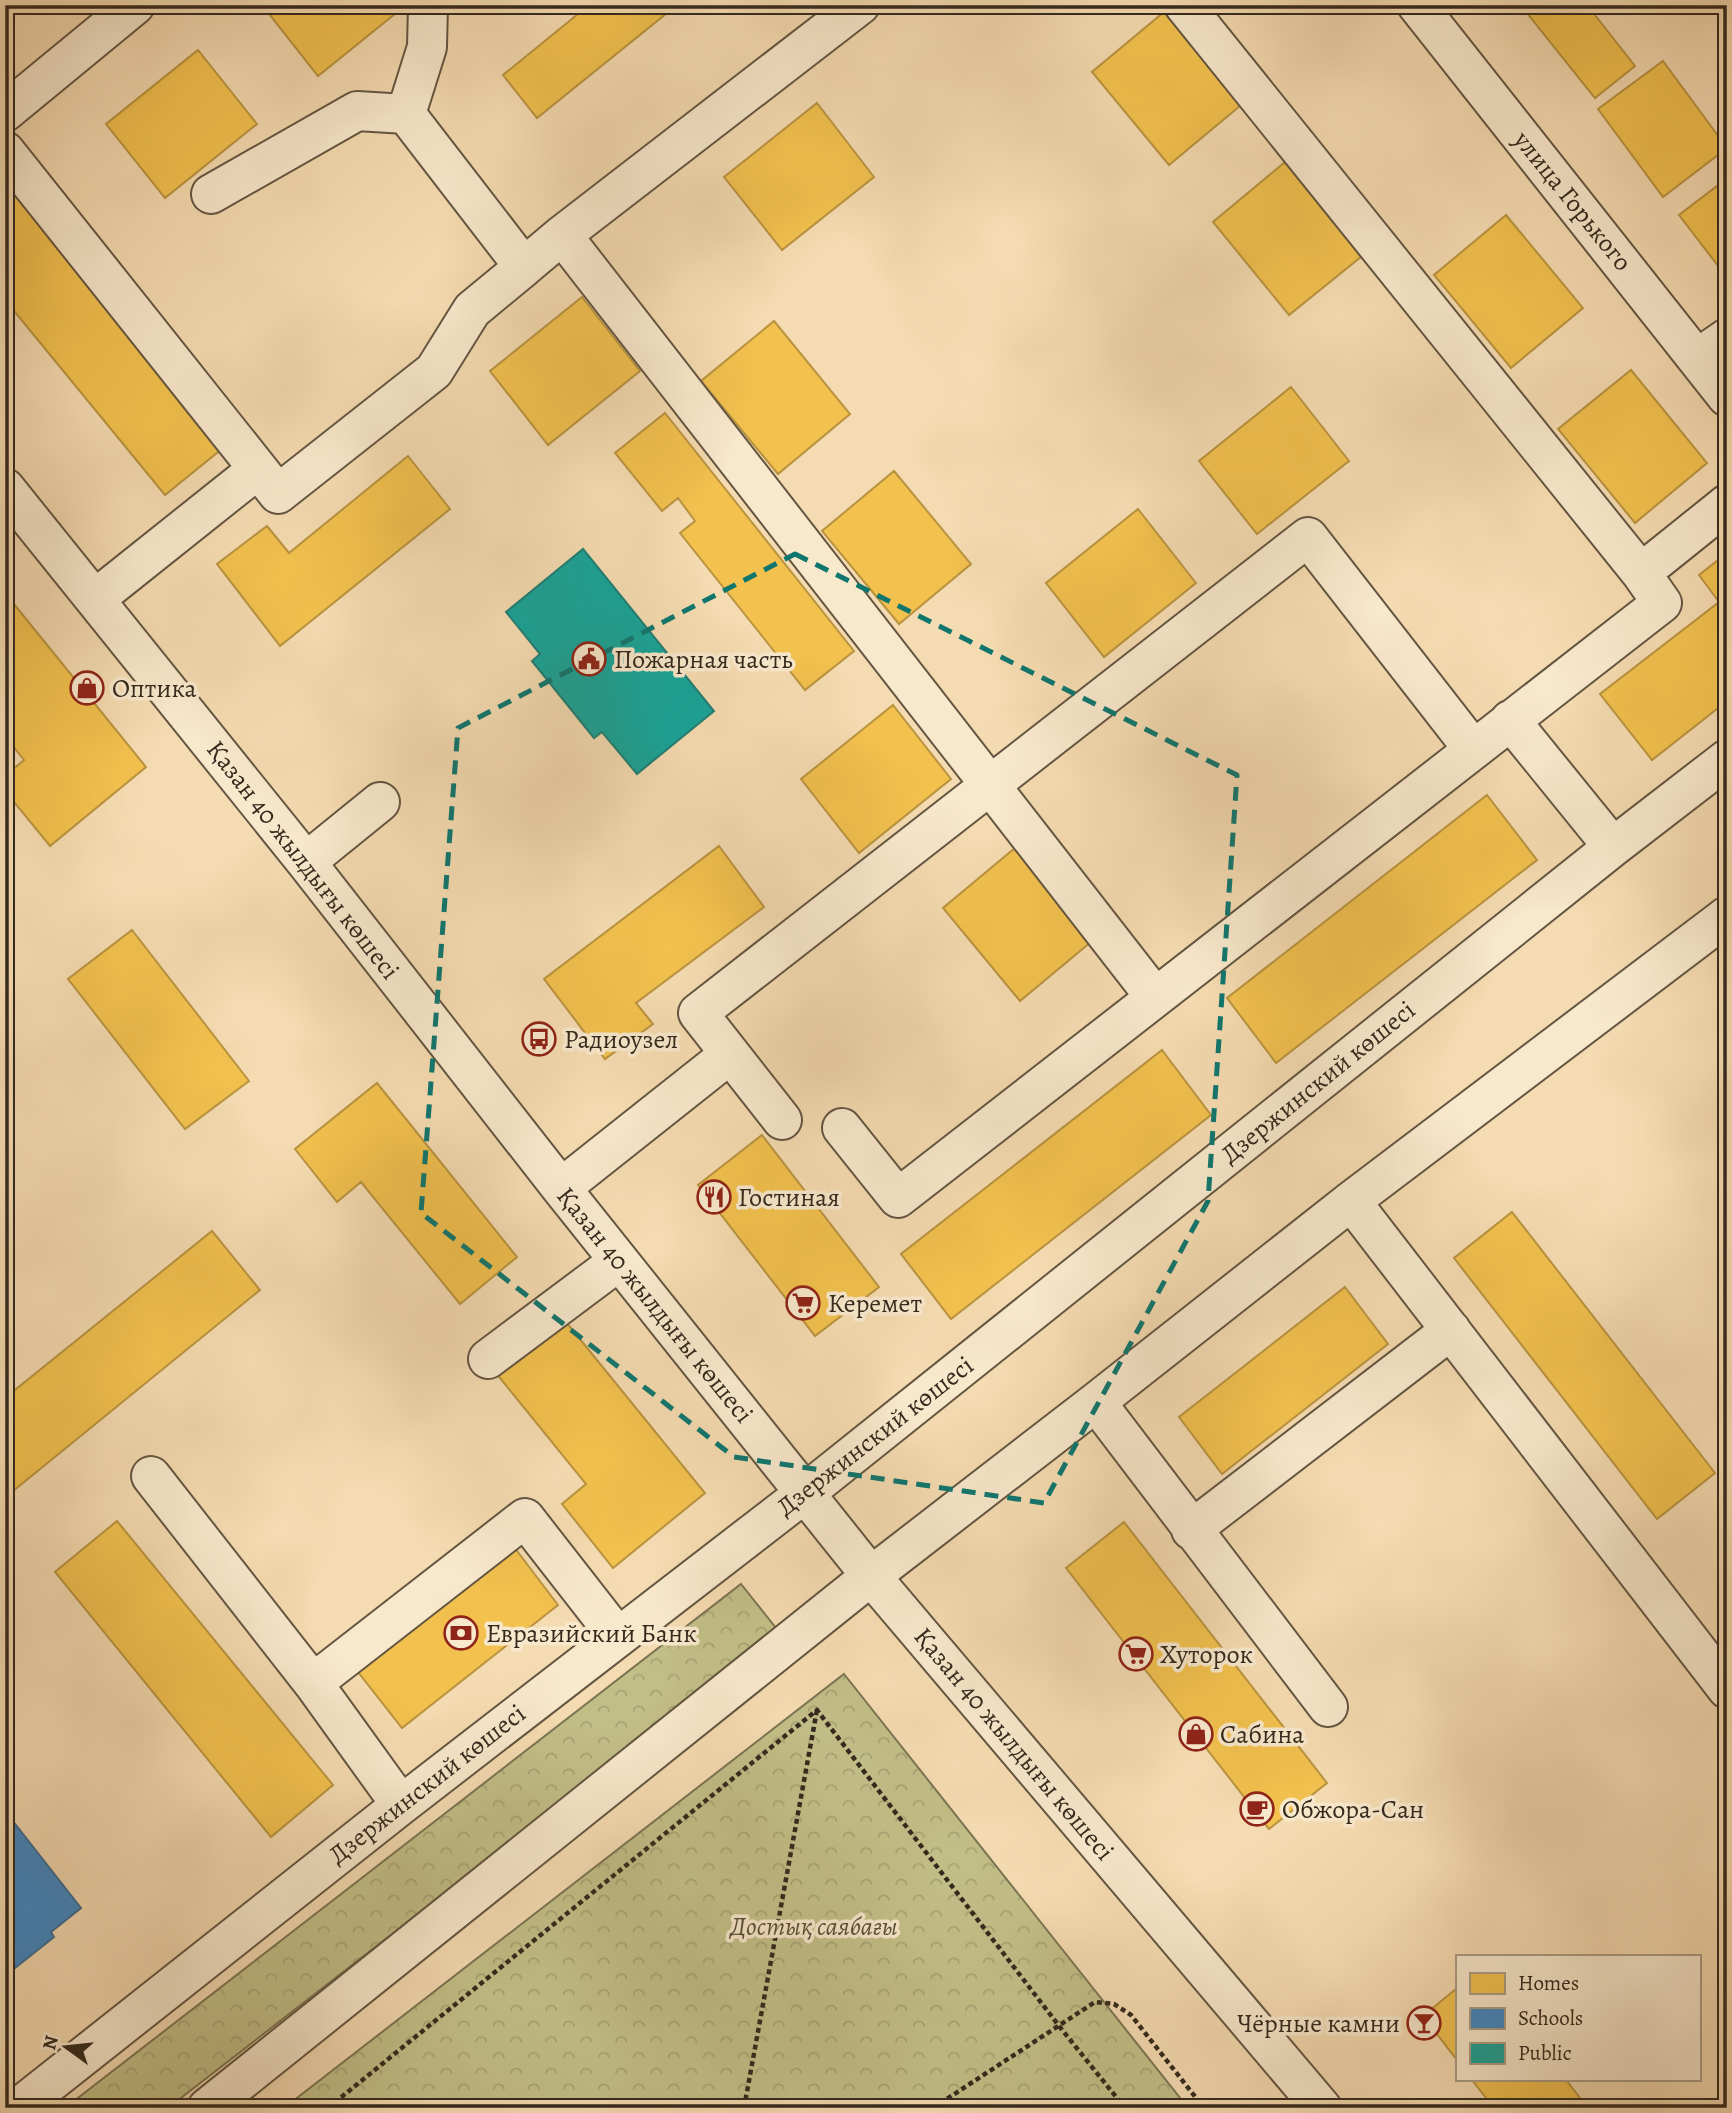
<svg xmlns="http://www.w3.org/2000/svg" width="1732" height="2113" viewBox="0 0 1732 2113" font-family="Alegreya,serif">
  <style>
    .park { fill: url(#park-crowns); stroke: #7b7452; stroke-width: 2 }
    .homes { fill: #f2c14e; stroke: #b9933f; stroke-width: 2 }
    .schools { fill: #3f88c5; stroke: #3c6c93; stroke-width: 2 }
    .public { fill: #17a398; stroke: #207e73; stroke-width: 2 }
    .lines { fill: none; stroke-linecap: round; stroke-linejoin: round }
    .minor-casing { stroke: #645642; stroke-width: 42 }
    .path { stroke: #34291d; stroke-width: 4.5; stroke-dasharray: 5 3.5; stroke-linecap: butt }
    .minor { stroke: #f8e8cc; stroke-width: 38 }
    .marked { fill: none; stroke: #0f766e; stroke-width: 5; stroke-dasharray: 14 9; stroke-linejoin: round }
    .labels { text-anchor: middle; dominant-baseline: central; stroke-width: 7; stroke-linejoin: round; paint-order: stroke }
    .street-label { font-size: 26px; fill: #34291d; stroke: #f8e8cc }
    .poi-label { font-size: 26px; fill: #34291d; stroke: #f8e8cc; text-anchor: start }
    .park-label { font-size: 26px; font-style: italic; fill: #584e38; stroke: #f8e8cc }
  </style>
  <defs>
    <pattern id="park-crowns" width="20" height="18" patternUnits="userSpaceOnUse" patternTransform="scale(1.75)"><rect width="20" height="18" fill="#c2be87"/><path d="M2 6a3 3 0 1 1 6 0M12 15a3 3 0 1 1 6 0" fill="none" stroke="#a7a374"/></pattern>
  </defs>
  <rect width="100%" height="100%" fill="#f5dbb1"/>
  <filter id="stains"><feTurbulence type="fractalNoise" baseFrequency=".00286" numOctaves="4"/><feColorMatrix values="0 0 0 0 .2 0 0 0 0 .09 0 0 0 0 .02 0 0 0 .5 -.17"/></filter>
  <radialGradient id="worn" r=".72"><stop offset=".6" stop-color="#630" stop-opacity="0"/><stop offset="1" stop-color="#630" stop-opacity=".3"/></radialGradient>
  <path class="park" d="M 741,1584 L 780,1633 L 168,2108 L 65,2108 Z
    M 844,1674 L 1188,2108 L 284,2108 Z"/>
  <path class="homes" d="M 262,5 L 406,5 L 318,76 Z
    M 589,5 L 661,5 L 667,13 L 537,118 L 503,75 Z
    M 1536,5 L 1587,5 L 1635,66 L 1595,98 L 1527,13 Z
    M 1164,12 L 1241,105 L 1169,165 L 1092,72 Z
    M 198,50 L 257,124 L 165,198 L 106,124 Z
    M 1663,61 L 1727,148 L 1663,197 L 1598,109 Z
    M 817,103 L 874,177 L 782,250 L 724,177 Z
    M 1285,162 L 1362,256 L 1289,315 L 1213,222 Z
    M 1717,186 L 1727,199 L 1725,275 L 1679,215 Z
    M 16,194 L 223,448 L 165,495 L 5,300 L 5,202 Z
    M 1506,215 L 1583,308 L 1511,368 L 1434,275 Z
    M 582,297 L 640,371 L 548,445 L 490,371 Z
    M 774,321 L 850,414 L 778,474 L 701,381 Z
    M 1631,370 L 1707,463 L 1635,523 L 1558,429 Z
    M 1291,387 L 1349,461 L 1257,534 L 1199,461 Z
    M 665,413 L 854,651 L 805,690 L 680,533 L 695,521 L 678,498 L 662,511 L 615,453 Z
    M 408,456 L 450,509 L 280,646 L 217,564 L 267,526 L 289,553 Z
    M 894,471 L 971,564 L 899,624 L 822,531 Z
    M 1138,509 L 1196,583 L 1104,657 L 1046,583 Z
    M 1727,553 L 1727,701 L 1652,760 L 1600,694 L 1719,602 L 1699,575 Z
    M 5,593 L 146,767 L 50,846 L 5,791 L 5,776 L 24,760 L 5,736 Z
    M 893,705 L 951,779 L 859,853 L 801,779 Z
    M 1487,795 L 1537,860 L 1276,1063 L 1227,998 Z
    M 719,846 L 764,907 L 636,1003 L 653,1024 L 605,1059 L 544,979 Z
    M 1015,848 L 1092,941 L 1020,1001 L 943,908 Z
    M 132,930 L 249,1081 L 185,1129 L 68,979 Z
    M 1162,1050 L 1211,1115 L 951,1319 L 901,1254 Z
    M 377,1083 L 517,1257 L 460,1304 L 361,1182 L 337,1202 L 295,1149 Z
    M 762,1135 L 879,1287 L 815,1336 L 698,1185 Z
    M 1512,1212 L 1715,1473 L 1657,1519 L 1454,1258 Z
    M 212,1231 L 260,1290 L 7,1496 L 5,1398 Z
    M 1345,1287 L 1388,1344 L 1222,1474 L 1179,1417 Z
    M 558,1312 L 705,1493 L 613,1568 L 562,1504 L 586,1484 L 491,1367 Z
    M 117,1521 L 333,1785 L 271,1837 L 55,1572 Z
    M 1124,1522 L 1327,1783 L 1269,1829 L 1066,1568 Z
    M 511,1543 L 558,1605 L 402,1728 L 354,1667 Z
    M 1457,1988 L 1457,2060 L 1423,2016 Z
    M 1472,2080 L 1566,2080 L 1588,2108 L 1494,2108 Z"/>
  <path class="schools" d="M 5,1811 L 81,1908 L 51,1932 L 54,1937 L 5,1976 Z"/>
  <path class="public" d="M 583,549 L 714,711 L 637,774 L 602,732 L 594,738 L 532,661 L 540,654 L 506,612 Z"/>
  <g class="lines">
    <defs>
      <path id="minor" d="M 428,5 L 427,47 L 406,114 L 524,267 L 562,235 L 860,5
        M 1417,5 L 1727,397
        M 5,112 L 135,5
        M 5,151 L 278,494 L 434,371 L 472,310 L 524,267
        M 211,194 L 357,111 L 406,114
        M 562,235 L 1155,997
        M 1698,358 L 1727,338
        M 5,488 L 306,862 L 561,1188 L 871,1576 L 1322,2108
        M 1641,573 L 1727,504
        M 95,599 L 258,469
        M 1510,720 L 1613,847
        M 306,862 L 380,802
        M 782,1120 L 698,1013 L 1308,537 L 1473,749
        M 842,1128 L 898,1198 L 1662,603 L 1641,573 L 1184,5
        M 561,1188 L 730,1054
        M 1351,1201 L 1727,1689
        M 488,1359 L 619,1261
        M 1096,1402 L 1328,1707
        M 151,1476 L 313,1683 L 401,1805
        M 1191,1530 L 1451,1330
        M 313,1683 L 525,1518 L 617,1636
        M 18,2108 L 401,1805 L 805,1493 L 1613,847 L 1727,759
        M 207,2108 L 871,1576 L 1096,1402 L 1351,1201 L 1727,916"/>
    </defs>
    <use href="#minor" class="minor-casing"/>
    <path class="path" d="M 328,2108 L 817,1710 L 1059,2026 L 1125,2108
      M 744,2108 L 817,1710
      M 933,2108 L 1095,2002 L 1114,2004 L 1131,2015 L 1204,2108"/>
    <use href="#minor" class="minor"/>
  </g>
  <path class="marked" d="M 795,554 L 1237,775 L 1208,1201 L 1044,1503 L 734,1457 L 421,1213 L 458,728 Z"/>
  <defs>
    <symbol id="civic-ring" viewBox="-11 -11 22 22"><circle r="9.5" fill="#f8e8cc" stroke="#8f2418" stroke-width="1.5"/><path d="M-.6-6.5H3V-4.5H.6V-3L4-1V1h2V6H-6V1h2V-1L-.6-3ZM-1.2 2.5V6h2.4V2.5Z" fill="#8f2418"/></symbol>
    <symbol id="shop-ring" viewBox="-11 -11 22 22"><circle r="9.5" fill="#f8e8cc" stroke="#8f2418" stroke-width="1.5"/><path d="M-5-2.5h2.3a2.7 3.5 0 0 1 5.4 0H5L5.5 6h-11ZM-1.5-2.5h3a1.5 2.3 0 0 0-3 0Z" fill="#8f2418"/></symbol>
    <symbol id="bus-ring" viewBox="-11 -11 22 22"><circle r="9.5" fill="#f8e8cc" stroke="#8f2418" stroke-width="1.5"/><path d="M-5-6H5V4H4V6H2V4H-2V6H-4V4H-5ZM-3.5-4V0h7V-4ZM-3.5 1.2v1.5H-2V1.2ZM2 1.2v1.5H3.5V1.2Z" fill="#8f2418"/></symbol>
    <symbol id="restaurant-ring" viewBox="-11 -11 22 22"><circle r="9.5" fill="#f8e8cc" stroke="#8f2418" stroke-width="1.5"/><path d="M-5-6h1v4h1v-4h1v4h1v-4h1v5L-1.5 .5V6h-2V.5L-5-1ZM5-6V6H3V1.5H1.5Q1.5-4 5-6Z" fill="#8f2418"/></symbol>
    <symbol id="supermarket-ring" viewBox="-11 -11 22 22"><circle r="9.5" fill="#f8e8cc" stroke="#8f2418" stroke-width="1.5"/><path d="M-6-5.5h2.5l.6 2H6L4.5 2H-2.5L-4.4-4H-6ZM-1.5 3.2a1.3 1.3 0 1 0 .1 0ZM3 3.2a1.3 1.3 0 1 0 .1 0Z" fill="#8f2418"/></symbol>
    <symbol id="bank-ring" viewBox="-11 -11 22 22"><circle r="9.5" fill="#f8e8cc" stroke="#8f2418" stroke-width="1.5"/><path d="M-6-4H6V4H-6ZM0-2.3a2.3 2.3 0 1 0 0 4.6a2.3 2.3 0 1 0 0-4.6Z" fill="#8f2418"/></symbol>
    <symbol id="cafe-ring" viewBox="-11 -11 22 22"><circle r="9.5" fill="#f8e8cc" stroke="#8f2418" stroke-width="1.5"/><path d="M-5.5-4.5H6V0H3Q3 3.5 0 3.5H-2.5Q-5.5 3.5-5.5 0ZM3-3.2v2h1.7v-2ZM-6 4.5H4V6H-6Z" fill="#8f2418"/></symbol>
    <symbol id="bar-ring" viewBox="-11 -11 22 22"><circle r="9.5" fill="#f8e8cc" stroke="#8f2418" stroke-width="1.5"/><path d="M-6-5H6L.8 .8V4.5H3.5V6h-7V4.5H-.8V.8Z" fill="#8f2418"/></symbol>
  </defs>
  <g fill-rule="evenodd">
    <use href="#civic-ring" x="570" y="640" width="38" height="38"/>
    <use href="#shop-ring" x="68" y="669" width="38" height="38"/>
    <use href="#bus-ring" x="520" y="1020" width="38" height="38"/>
    <use href="#restaurant-ring" x="695" y="1178" width="38" height="38"/>
    <use href="#supermarket-ring" x="784" y="1284" width="38" height="38"/>
    <use href="#bank-ring" x="442" y="1614" width="38" height="38"/>
    <use href="#supermarket-ring" x="1117" y="1635" width="38" height="38"/>
    <use href="#shop-ring" x="1177" y="1715" width="38" height="38"/>
    <use href="#cafe-ring" x="1238" y="1790" width="38" height="38"/>
    <use href="#bar-ring" x="1405" y="2004" width="38" height="38"/>
  </g>
  <g class="labels">
    <g class="street-label">
      <text transform="translate(1573 201) rotate(51)">улица Горького</text>
      <text transform="translate(303 860) rotate(52)">Қазан 40 жылдығы көшесі</text>
      <text transform="translate(1318 1082) rotate(-39)">Дзержинский көшесі</text>
      <text transform="translate(655 1305) rotate(51)">Қазан 40 жылдығы көшесі</text>
      <text transform="translate(875 1436) rotate(-38)">Дзержинский көшесі</text>
      <text transform="translate(1014 1744) rotate(50)">Қазан 40 жылдығы көшесі</text>
      <text transform="translate(427 1784) rotate(-38)">Дзержинский көшесі</text>
    </g>
    <g class="poi-label">
      <text x="614" y="659">Пожарная часть</text>
      <text x="112" y="688">Оптика</text>
      <text x="564" y="1039">Радиоузел</text>
      <text x="738" y="1197">Гостиная</text>
      <text x="828" y="1303">Керемет</text>
      <text x="486" y="1633">Евразийский Банк</text>
      <text x="1160" y="1654">Хуторок</text>
      <text x="1220" y="1734">Сабина</text>
      <text x="1282" y="1809">Обжора-Сан</text>
      <text x="1400" y="2023" text-anchor="end">Чёрные камни</text>
    </g>
    <g class="park-label">
      <text x="814" y="1926">Достық саябағы</text>
    </g>
  </g>
  <rect width="1732" height="2113" fill="none" stroke="#f5dbb1" stroke-width="28"/>
  <rect x="7" y="7" width="1718" height="2099" fill="none" stroke="#34291d" stroke-width="3.5"/>
  <rect x="14" y="14" width="1704" height="2085" fill="none" stroke="#34291d" stroke-width="2"/>
  <rect x="1456" y="1955" width="245" height="126" fill="#f8e8cc" stroke="#aa9c86" stroke-width="2"/>
  <rect x="1470" y="1973" width="35" height="21" fill="#f2c14e" stroke="#aa9c86" stroke-width="2"/>
  <text x="1518" y="1990" font-size="21" fill="#34291d">Homes</text>
  <rect x="1470" y="2008" width="35" height="21" fill="#3f88c5" stroke="#aa9c86" stroke-width="2"/>
  <text x="1518" y="2025" font-size="21" fill="#34291d">Schools</text>
  <rect x="1470" y="2043" width="35" height="21" fill="#17a398" stroke="#aa9c86" stroke-width="2"/>
  <text x="1518" y="2060" font-size="21" fill="#34291d">Public</text>
  <g transform="translate(66 2047) rotate(285)" stroke="#f8e8cc" stroke-width="5" paint-order="stroke">
  <path d="M0-5L12 26L0 18L-12 26Z" fill="#34291d"/>
  <text y="-10" font-size="19" font-weight="bold" text-anchor="middle" fill="#34291d">N</text>
  </g>
  <rect width="100%" height="100%" filter="url(#stains)"/>
  <rect width="100%" height="100%" fill="url(#worn)"/>
</svg>
